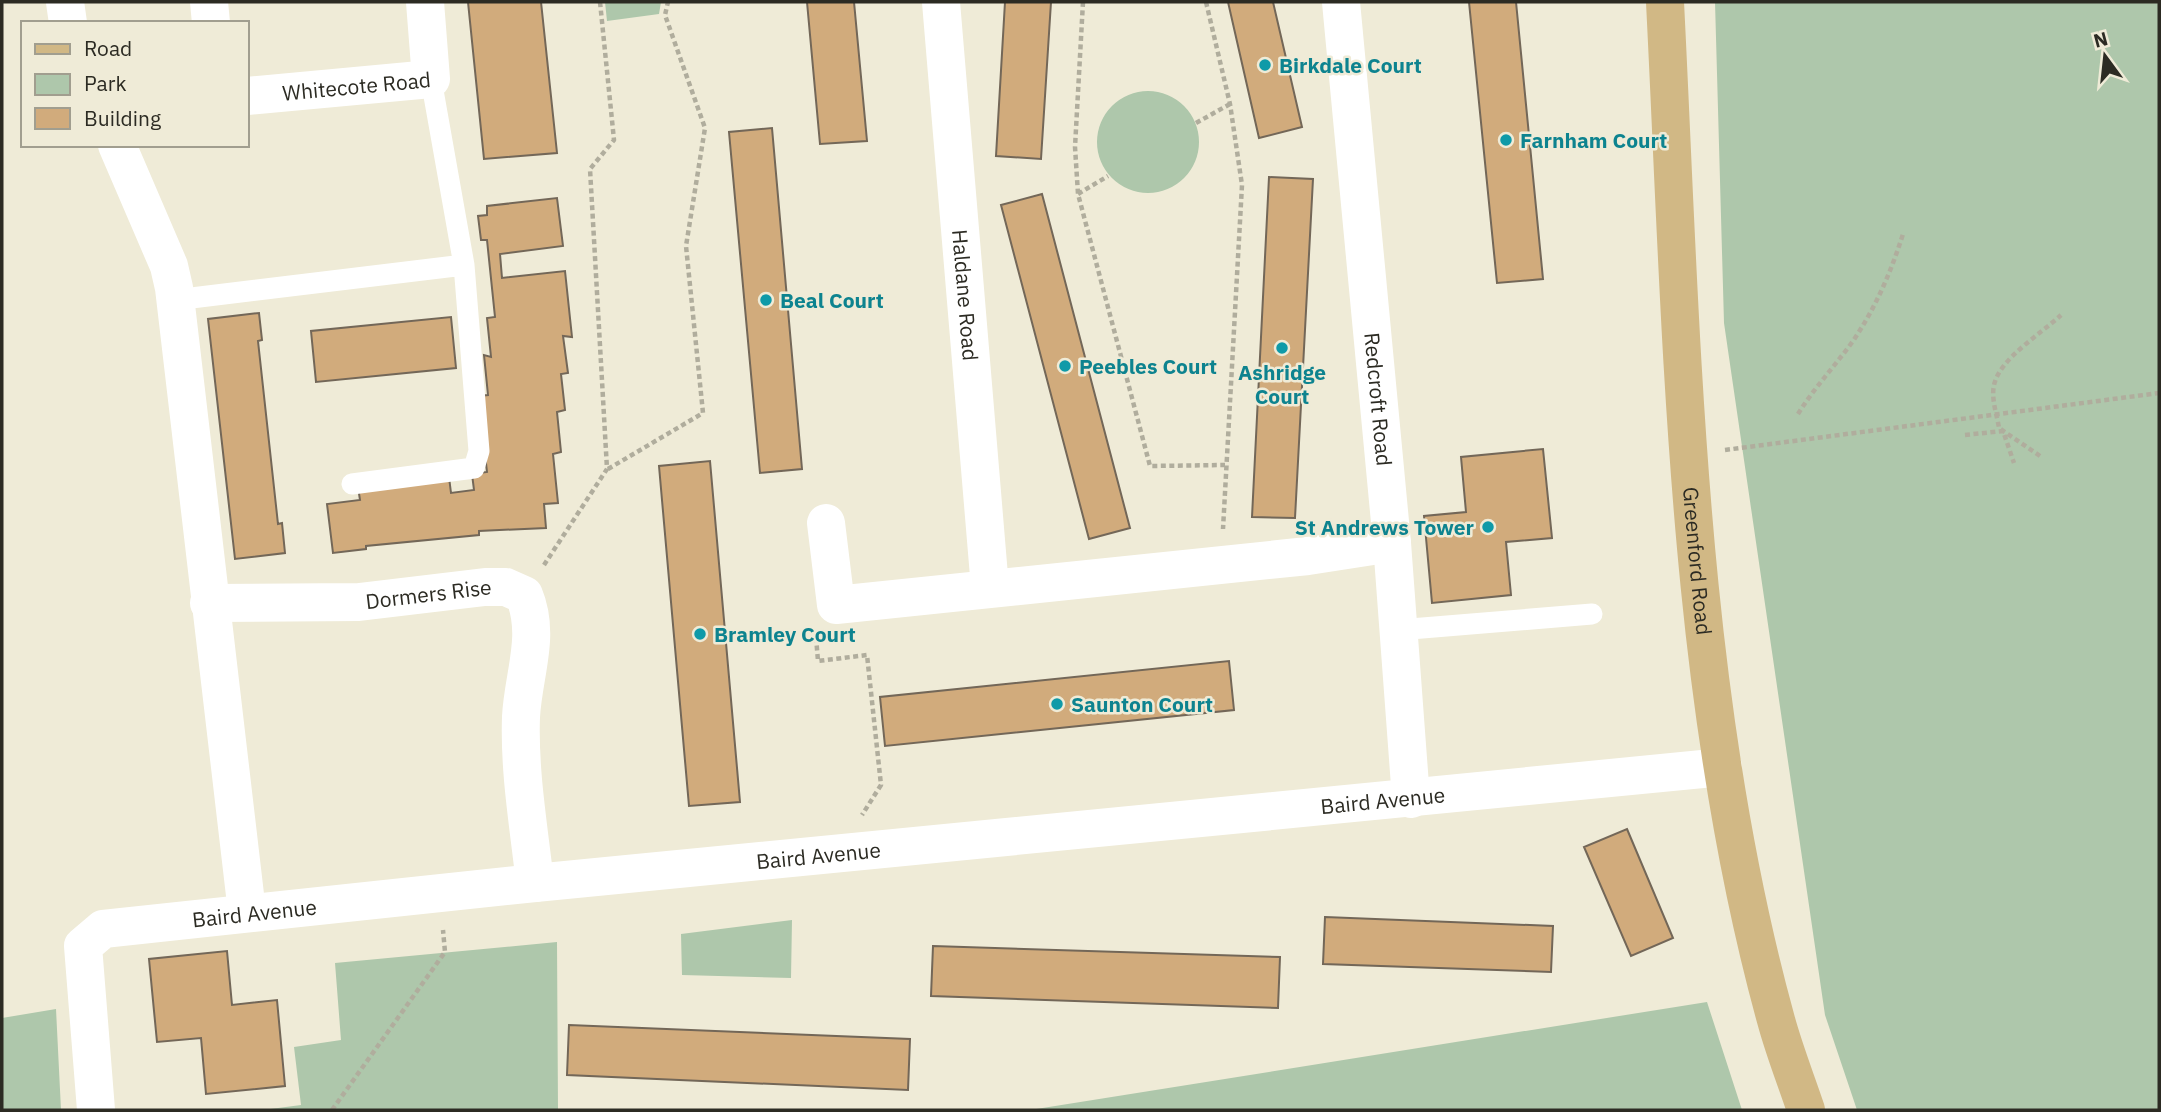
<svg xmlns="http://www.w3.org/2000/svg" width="2161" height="1112" viewBox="0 0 2161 1112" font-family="'IBM Plex Sans',sans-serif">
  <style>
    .green { fill: #aec7ab }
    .building { fill: #d1ab7c; stroke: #736758; stroke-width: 2 }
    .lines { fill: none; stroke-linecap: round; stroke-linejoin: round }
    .path { stroke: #b0ad9d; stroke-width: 4.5; stroke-dasharray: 5 3.5; stroke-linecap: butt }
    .service { stroke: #fff; stroke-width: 21 }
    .minor { stroke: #fff; stroke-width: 38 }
    .primary { stroke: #d1b885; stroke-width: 38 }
    .culture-dot { fill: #0f9aa8; stroke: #efebd7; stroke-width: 2.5 }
    .labels { text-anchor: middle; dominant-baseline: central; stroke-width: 5; stroke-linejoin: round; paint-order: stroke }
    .culture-label { font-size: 21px; font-weight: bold; fill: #0d838f; stroke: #efebd7; text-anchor: start }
    .street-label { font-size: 21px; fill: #2c2b23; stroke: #efebd7 }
  </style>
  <rect width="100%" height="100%" fill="#efebd7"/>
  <path class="green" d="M 605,2 L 661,2 L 659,14 L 607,21 Z
    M 1715,2 L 2159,2 L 2159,1110 L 1857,1110 L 1825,1015 L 1724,323 Z
    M1097 142a51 51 0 1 1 102 0a51 51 0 1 1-102 0Z
    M 792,920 L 791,978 L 682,975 L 681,934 Z
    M 557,942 L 558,1110 L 263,1110 L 301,1105 L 294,1047 L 341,1040 L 335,963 Z
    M 1707,1002 L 1742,1110 L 1030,1110 Z
    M 56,1009 L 61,1110 L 2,1110 L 2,1018 Z"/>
  <path class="building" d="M 468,2 L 541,2 L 557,153 L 484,159 Z
    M 807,2 L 854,2 L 867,141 L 820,144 Z
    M 1005,2 L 1051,2 L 1041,159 L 996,156 Z
    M 1228,2 L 1273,2 L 1302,127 L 1259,138 Z
    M 1469,2 L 1516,2 L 1543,279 L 1497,283 Z
    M 772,128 L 802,469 L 760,473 L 729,132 Z
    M 1269,177 L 1313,179 L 1295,518 L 1252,517 Z
    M 1042,194 L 1130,528 L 1089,539 L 1001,205 Z
    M 557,198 L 563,246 L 500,254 L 502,278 L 565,271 L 572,337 L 563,336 L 568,373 L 561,374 L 565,410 L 557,412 L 561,452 L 553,454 L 558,503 L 544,504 L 546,528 L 479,531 L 479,535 L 366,546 L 366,549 L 333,553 L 327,504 L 360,500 L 358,487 L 449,477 L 451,493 L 474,490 L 472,474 L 487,472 L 478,396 L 488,395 L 484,355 L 491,357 L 487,318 L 495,317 L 487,240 L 481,240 L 478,216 L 487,215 L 487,206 Z
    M 259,313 L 262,340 L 258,341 L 278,524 L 282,523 L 285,553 L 235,559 L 208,319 Z
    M 451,317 L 456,368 L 316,382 L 311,331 Z
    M 1543,449 L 1552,538 L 1506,542 L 1511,595 L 1432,603 L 1424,516 L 1466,512 L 1461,457 Z
    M 710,461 L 740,802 L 689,806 L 659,466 Z
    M 1229,661 L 1234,710 L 885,746 L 880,697 Z
    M 1627,829 L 1673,938 L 1631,956 L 1584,847 Z
    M 1325,917 L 1553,926 L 1551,972 L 1323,964 Z
    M 933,946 L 1280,957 L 1278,1008 L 931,996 Z
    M 227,951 L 232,1005 L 277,1000 L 285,1086 L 206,1094 L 201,1038 L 157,1042 L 149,959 Z
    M 569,1025 L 910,1039 L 908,1090 L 567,1075 Z"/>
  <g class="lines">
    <path class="path" d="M 1083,2 L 1075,147 L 1078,194 L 1150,466 L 1225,465
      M 1206,2 L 1230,104 L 1242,185 L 1223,529
      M 1196,123 L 1230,104
      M 1078,194 L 1108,176
      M 1798,414 C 1814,388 1835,366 1853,341 C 1876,307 1891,272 1903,234
      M 1965,435 L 2003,431 L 2014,463
      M 1725,450 L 2159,393
      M 2040,456 L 1999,428 C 1997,415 1991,399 1994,385 C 2000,358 2041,334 2061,315
      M 608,469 L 703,413 L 686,246 L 705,128 L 665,15 L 668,2
      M 544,565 L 607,469 L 590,169 L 614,140 L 600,2
      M 816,637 L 818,661 L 867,655 L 881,785 L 862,815
      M 332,1110 L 445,952 L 443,930"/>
    <path class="service" d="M 175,300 L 464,265 L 431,79
      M 352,484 L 474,468 L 479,451 L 464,265
      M 1398,630 L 1592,614"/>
    <g class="minor">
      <path d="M 65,2 L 68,23"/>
      <path d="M 209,2 L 211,23"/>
      <path id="s1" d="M 941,2 L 990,588"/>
      <path id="s2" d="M 1341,2 L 1392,543 L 1411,799"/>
      <path id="s3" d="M 247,96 L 431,79 L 425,2"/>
      <path d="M 117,145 L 169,266 L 174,288 L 247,912"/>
      <path d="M 826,523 L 836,605 L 1308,556 L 1392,543"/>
      <path id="s4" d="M 209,603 L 359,602 L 485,587 L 506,587 L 524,595 C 541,636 523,675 521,717 C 519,772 529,828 535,883"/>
      <path id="s5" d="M 96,1110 L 83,946 L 103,929 L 535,883 L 1723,767"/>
    </g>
    <path class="primary" id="s6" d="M 1665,2 C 1682,337 1686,695 1776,1020 C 1784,1050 1796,1080 1806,1110"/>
  </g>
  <g class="culture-dot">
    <circle cx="1265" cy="65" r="7"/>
    <circle cx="1506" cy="140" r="7"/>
    <circle cx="766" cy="300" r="7"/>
    <circle cx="1282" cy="348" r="7"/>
    <circle cx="1065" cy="366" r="7"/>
    <circle cx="1488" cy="527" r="7"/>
    <circle cx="700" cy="634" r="7"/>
    <circle cx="1057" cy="704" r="7"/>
  </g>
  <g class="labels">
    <g class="culture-label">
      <text x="1279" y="65">Birkdale Court</text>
      <text x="1520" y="140">Farnham Court</text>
      <text x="780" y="300">Beal Court</text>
      <text x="1079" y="366">Peebles Court</text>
      <text x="1282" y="372" text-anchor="middle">Ashridge<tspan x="1282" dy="24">Court</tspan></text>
      <text x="1474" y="527" text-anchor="end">St Andrews Tower</text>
      <text x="714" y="634">Bramley Court</text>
      <text x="1071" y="704">Saunton Court</text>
    </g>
    <g class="street-label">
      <text stroke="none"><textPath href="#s3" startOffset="110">Whitecote Road</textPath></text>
      <text stroke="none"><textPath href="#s1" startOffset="294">Haldane Road</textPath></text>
      <text stroke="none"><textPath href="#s2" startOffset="399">Redcroft Road</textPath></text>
      <text stroke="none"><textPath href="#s6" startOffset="560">Greenford Road</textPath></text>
      <text stroke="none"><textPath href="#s4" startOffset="220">Dormers Rise</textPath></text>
      <text stroke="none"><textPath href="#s5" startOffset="1477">Baird Avenue</textPath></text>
      <text stroke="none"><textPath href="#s5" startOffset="910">Baird Avenue</textPath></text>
      <text stroke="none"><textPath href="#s5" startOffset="343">Baird Avenue</textPath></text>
    </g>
  </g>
  <rect width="2161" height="1112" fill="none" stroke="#2c2b23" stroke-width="7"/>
  <rect x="21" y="21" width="228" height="126" fill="#efebd7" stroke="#a19e8f" stroke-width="2"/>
  <rect x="35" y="44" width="35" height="10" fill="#d1b885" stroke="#a19e8f" stroke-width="2"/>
  <text x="84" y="56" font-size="21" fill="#2c2b23">Road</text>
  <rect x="35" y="74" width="35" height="21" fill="#aec7ab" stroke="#a19e8f" stroke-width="2"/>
  <text x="84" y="91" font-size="21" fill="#2c2b23">Park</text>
  <rect x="35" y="108" width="35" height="21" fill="#d1ab7c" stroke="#a19e8f" stroke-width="2"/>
  <text x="84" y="126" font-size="21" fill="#2c2b23">Building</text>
  <g transform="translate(2105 56) rotate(345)" stroke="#efebd7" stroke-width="5" paint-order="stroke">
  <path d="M0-5L12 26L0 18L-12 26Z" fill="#2c2b23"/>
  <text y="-10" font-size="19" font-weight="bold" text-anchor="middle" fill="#2c2b23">N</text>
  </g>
</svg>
